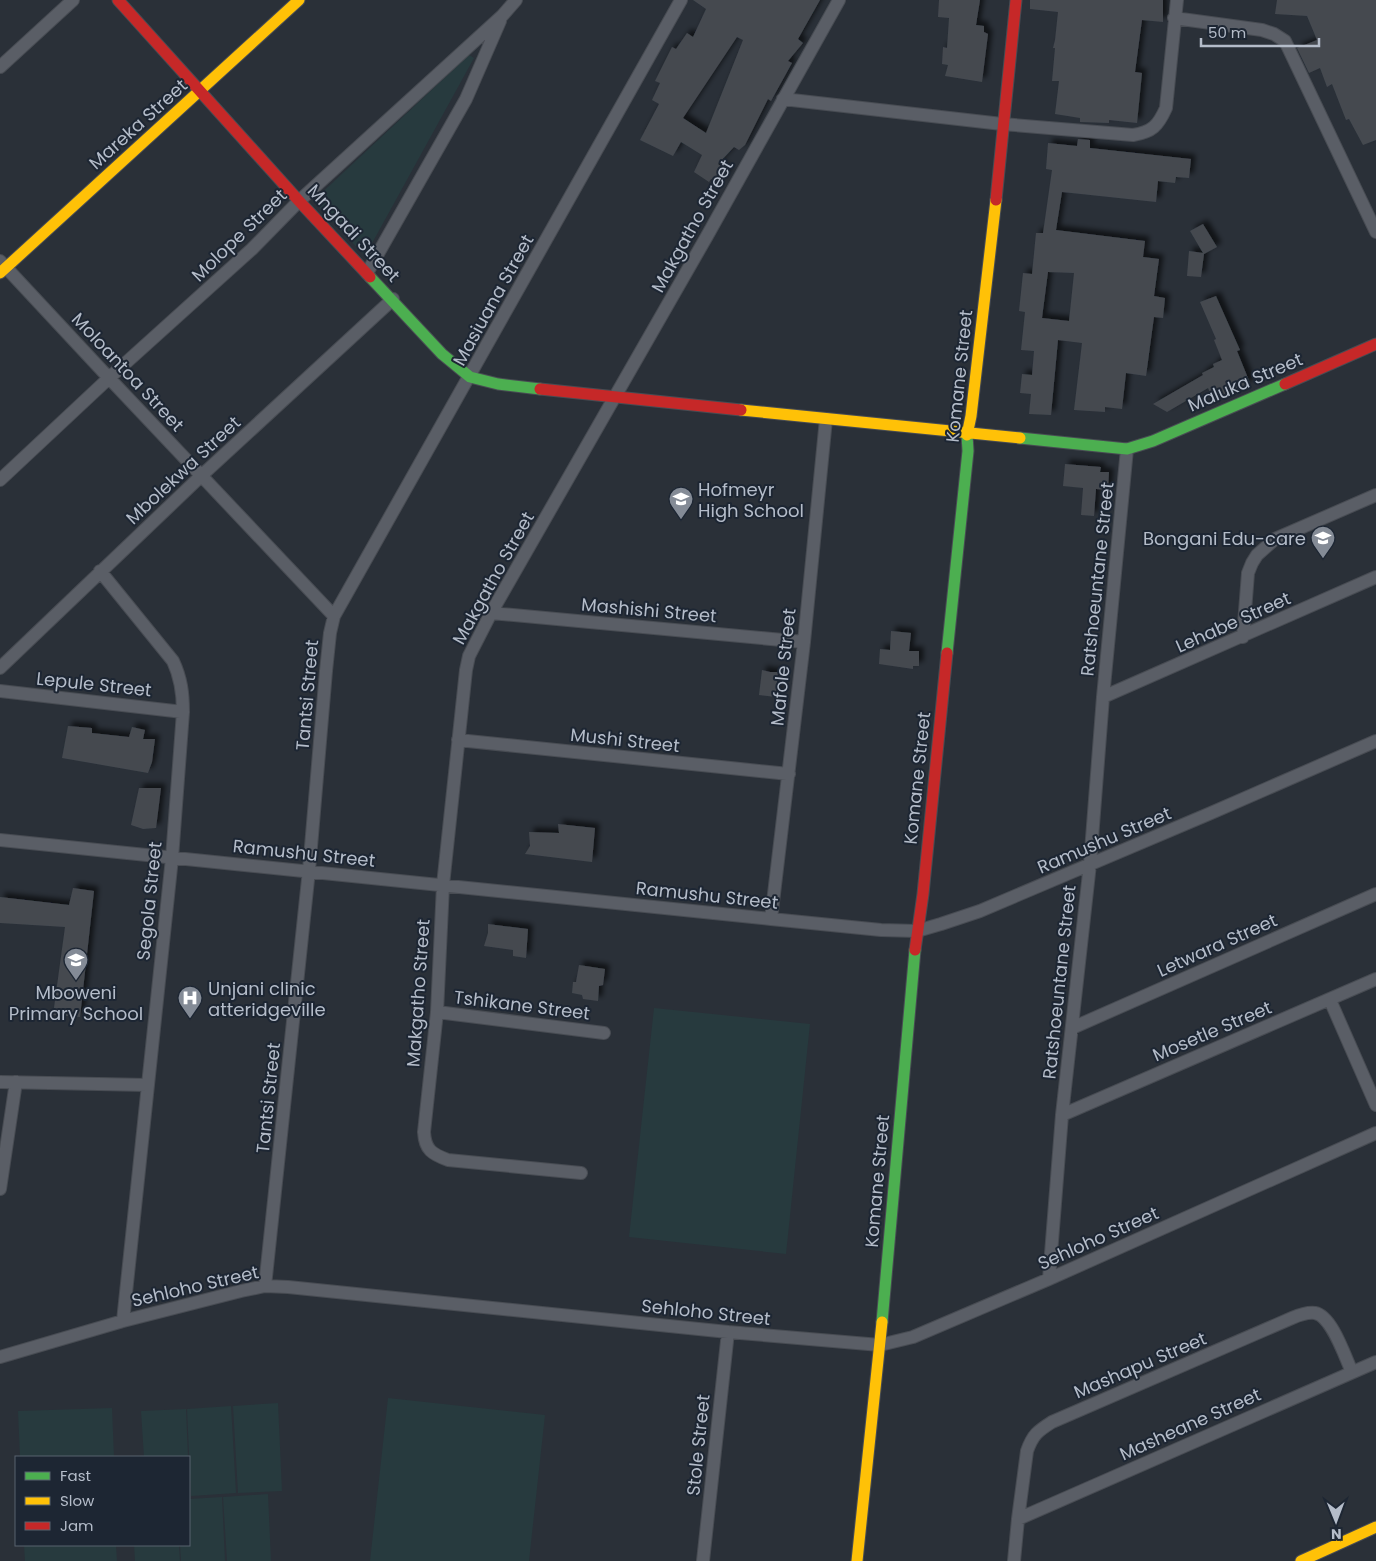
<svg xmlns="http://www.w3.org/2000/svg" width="1376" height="1561" viewBox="0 0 1376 1561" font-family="Poppins,sans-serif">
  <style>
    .green { fill: #273a3e }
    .building { fill: #444950; fill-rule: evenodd; filter: url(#shadow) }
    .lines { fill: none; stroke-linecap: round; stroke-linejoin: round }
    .street-casing { stroke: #484c53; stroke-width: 14 }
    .fast-casing { stroke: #484c53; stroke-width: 13 }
    .slow-casing { stroke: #484c53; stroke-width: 13 }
    .jam-casing { stroke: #484c53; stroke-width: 13 }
    .street { stroke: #5a5e66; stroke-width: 12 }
    .fast { stroke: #4caf50; stroke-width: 11 }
    .slow { stroke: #ffc107; stroke-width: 11 }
    .jam { stroke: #c62828; stroke-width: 11 }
    .labels { text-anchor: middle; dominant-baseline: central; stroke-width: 4; stroke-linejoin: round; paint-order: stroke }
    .street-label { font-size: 18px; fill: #b4bcc9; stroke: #1d2633 }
    .poi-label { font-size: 18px; fill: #b4bcc9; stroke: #1d2633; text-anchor: start }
  </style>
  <defs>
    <filter id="shadow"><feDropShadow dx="4.5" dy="-4.5" stdDeviation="2.5" flood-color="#0009"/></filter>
  </defs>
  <rect width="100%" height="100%" fill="#2a3038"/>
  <path class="green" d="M 469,55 L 474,58 L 365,256 L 313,201 Z
    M 654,1008 L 810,1024 L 786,1254 L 629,1237 Z
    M 388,1398 L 545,1415 L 529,1561 L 370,1561 Z
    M 278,1403 L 282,1491 L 238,1493 L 233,1406 Z
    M 231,1406 L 236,1493 L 191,1496 L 187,1409 Z
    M 112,1408 L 114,1457 L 20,1457 L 18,1411 Z
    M 186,1409 L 188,1457 L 144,1457 L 141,1411 Z
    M 268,1494 L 271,1561 L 227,1561 L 223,1497 Z
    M 222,1497 L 225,1561 L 181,1561 L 180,1545 L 189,1545 L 189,1499 Z
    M 24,1545 L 116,1545 L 117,1561 L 25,1561 Z
    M 134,1545 L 179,1545 L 180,1561 L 135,1561 Z"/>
  <path class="building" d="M 693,0 L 820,0 L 798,39 L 803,43 L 788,61 L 792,63 L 771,101 L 768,99 L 745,145 L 739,150 L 734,147 L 718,164 L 728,171 L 721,183 L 711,179 L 709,182 L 694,172 L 702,155 L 681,142 L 673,156 L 640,140 L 659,104 L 652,100 L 660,83 L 655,81 L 672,47 L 676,49 L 687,33 L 693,37 L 706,9 ZM 737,37 L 743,40 L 706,133 L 683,118 Z
    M 939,0 L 980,0 L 976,25 L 984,26 L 984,32 L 988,34 L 982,82 L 945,76 L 948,65 L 942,64 L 943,47 L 947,48 L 949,18 L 938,17 Z
    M 1030,0 L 1163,0 L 1163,22 L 1142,20 L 1135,72 L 1142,73 L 1137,123 L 1109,120 L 1109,123 L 1080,122 L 1080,118 L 1055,114 L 1059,81 L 1052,81 L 1055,48 L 1053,48 L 1055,40 L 1058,12 L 1030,9 Z
    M 1277,0 L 1376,0 L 1376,140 L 1363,145 L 1349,119 L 1346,120 L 1332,84 L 1327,87 L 1320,68 L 1309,73 L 1297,48 L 1317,40 L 1307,16 L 1275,14 Z
    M 1078,139 L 1090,140 L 1090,148 L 1191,159 L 1189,178 L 1176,177 L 1175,183 L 1158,181 L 1156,202 L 1062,192 L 1056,230 L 1145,241 L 1143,257 L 1159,259 L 1154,296 L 1165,298 L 1163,318 L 1154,317 L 1146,376 L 1126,373 L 1122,409 L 1105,407 L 1105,412 L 1074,410 L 1082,343 L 1058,340 L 1051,415 L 1029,414 L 1031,394 L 1020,393 L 1022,374 L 1032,375 L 1034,351 L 1021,350 L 1025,312 L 1019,311 L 1023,273 L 1032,274 L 1036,233 L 1043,233 L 1052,170 L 1046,169 L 1048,143 L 1077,146 ZM 1048,272 L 1074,273 L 1069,321 L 1042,318 Z
    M 1203,224 L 1217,247 L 1204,254 L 1201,277 L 1187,276 L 1189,251 L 1203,253 L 1190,231 Z
    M 1216,296 L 1240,350 L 1237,351 L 1250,383 L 1213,399 L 1208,388 L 1167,412 L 1153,404 L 1203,375 L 1202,373 L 1214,367 L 1213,364 L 1222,360 L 1214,340 L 1216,339 L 1200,302 Z
    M 1065,464 L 1101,467 L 1100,472 L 1109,472 L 1108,490 L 1096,489 L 1094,516 L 1081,515 L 1083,488 L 1063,486 Z
    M 891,631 L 911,633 L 909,651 L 919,651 L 919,666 L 913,666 L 913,669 L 879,664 L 880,649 L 890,650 Z
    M 762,670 L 770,672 L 778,672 L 776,697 L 759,695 Z
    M 68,726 L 92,728 L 92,733 L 129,737 L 132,727 L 145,730 L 143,739 L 155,739 L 152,762 L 148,773 L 62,758 Z
    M 139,788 L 161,788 L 156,828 L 143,829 L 131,825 Z
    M 558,824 L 595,828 L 592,862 L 525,854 L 530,846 L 529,832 L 559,833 Z
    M 73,888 L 94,891 L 80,1017 L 53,1015 L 65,927 L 0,923 L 0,897 L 69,905 Z
    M 488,924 L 528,929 L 526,958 L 513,956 L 513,950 L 484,946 L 488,933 Z
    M 579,965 L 605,969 L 603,985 L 599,986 L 598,1001 L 583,999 L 582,995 L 572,993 L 573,982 L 576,982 Z"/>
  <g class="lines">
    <defs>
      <path id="street" d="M 1174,18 L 1262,30 L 1274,34 L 1285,41 L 1376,232
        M 0,67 L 73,0
        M 783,99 L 1002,124 L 1133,135 C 1152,132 1158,126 1166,108 L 1177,0
        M 0,261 L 109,378 L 334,616
        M 367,273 L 466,99 L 500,21
        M 0,480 L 109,378 L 252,249 L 299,201 L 502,16 L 516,0
        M 100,571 L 173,661 C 181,678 183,693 183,712 L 172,858 L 123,1321
        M 491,613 L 804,642
        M 1243,637 L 1248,573 L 1252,563 L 1257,555 L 1275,539 L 1376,495
        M 0,668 L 201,476 L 393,299
        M 0,691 L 183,712
        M 1103,697 L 1376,577
        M 458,740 L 789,774
        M 0,840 L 771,919 L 881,930 L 917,931 L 941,924 L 980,911 L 1211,813 L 1376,741
        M 771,919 L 804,642 L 826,419
        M 1330,1000 L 1376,1105
        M 437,1012 L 604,1033
        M 1072,1028 L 1376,894
        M 0,1082 L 147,1085
        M 1062,1115 L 1376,979
        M 581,1173 L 448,1160 C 432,1154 425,1150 424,1132 L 437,1012 L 443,885 L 466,670 L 469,656 L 491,613 L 707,236 L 839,0
        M 0,1189 L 16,1082
        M 1049,1279 L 1062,1115 L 1090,864 L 1103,697 L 1127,449
        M 265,1286 L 309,870 L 326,671 L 330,633 L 334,616 L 681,0
        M 0,1357 L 123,1321 L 241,1291 L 265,1286 L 288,1287 L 728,1332 L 880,1345 L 913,1337 L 1049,1279 L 1376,1133
        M 1018,1519 L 1376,1362
        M 703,1561 L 728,1332
        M 1014,1561 L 1018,1519 L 1027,1451 C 1033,1434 1038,1431 1052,1422 L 1292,1318 C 1299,1315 1307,1312 1315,1313 C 1332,1316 1345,1357 1352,1372"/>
      <path id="fast" d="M 370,277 L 442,354 L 470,377 L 498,384 L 540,389
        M 1020,438 L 1127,449 L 1153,441 L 1285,384
        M 947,653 L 968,451 L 967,435
        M 882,1322 L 915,950"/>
      <path id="slow" d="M 0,273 L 299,0
        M 741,410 L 1020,438
        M 967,435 L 971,416 L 996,200
        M 857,1561 L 882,1322
        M 1301,1561 L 1376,1527"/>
      <path id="jam" d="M 118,0 L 299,201 L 370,277
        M 996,200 L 1016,0
        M 1285,384 L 1376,344
        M 540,389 L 741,410
        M 915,950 L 923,894 L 947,653"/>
    </defs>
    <use href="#street" class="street-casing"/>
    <use href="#fast" class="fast-casing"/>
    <use href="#slow" class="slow-casing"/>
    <use href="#jam" class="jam-casing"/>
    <use href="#street" class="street"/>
    <use href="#fast" class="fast"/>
    <use href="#slow" class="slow"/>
    <use href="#jam" class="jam"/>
  </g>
  <defs>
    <symbol id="school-pin" viewBox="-11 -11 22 30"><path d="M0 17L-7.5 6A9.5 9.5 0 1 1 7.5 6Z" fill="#848b96" stroke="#1d2633"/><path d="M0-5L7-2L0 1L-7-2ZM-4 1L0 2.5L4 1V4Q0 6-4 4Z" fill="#fff"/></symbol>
    <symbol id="hospital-pin" viewBox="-11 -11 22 30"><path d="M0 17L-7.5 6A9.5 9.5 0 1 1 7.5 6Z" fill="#848b96" stroke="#1d2633"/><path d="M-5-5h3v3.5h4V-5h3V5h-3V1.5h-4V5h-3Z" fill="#fff"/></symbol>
  </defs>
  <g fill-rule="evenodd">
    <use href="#school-pin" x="667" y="485" width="28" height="38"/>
    <use href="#school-pin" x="1309" y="524" width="28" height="38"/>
    <use href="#school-pin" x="62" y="946" width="28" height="38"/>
    <use href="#hospital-pin" x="176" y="984" width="28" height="38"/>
  </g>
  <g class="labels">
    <g class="street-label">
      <text transform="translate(138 124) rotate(-42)">Mareka Street</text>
      <text transform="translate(692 226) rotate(-61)">Makgatho Street</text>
      <text transform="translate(354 233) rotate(47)">Mngadi Street</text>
      <text transform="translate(239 235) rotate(-44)">Molope Street</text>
      <text transform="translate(493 300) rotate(-61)">Masiuana Street</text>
      <text transform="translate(128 372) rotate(47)">Moloantoa Street</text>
      <text transform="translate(959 376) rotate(-84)">Komane Street</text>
      <text transform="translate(1245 382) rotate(-23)">Maluka Street</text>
      <text transform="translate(183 470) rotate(-43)">Mbolekwa Street</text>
      <text transform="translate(493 578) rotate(-61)">Makgatho Street</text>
      <text transform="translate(1097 579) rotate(-84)">Ratshoeuntane Street</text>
      <text transform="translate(649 610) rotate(5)">Mashishi Street</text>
      <text transform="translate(1233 622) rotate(-24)">Lehabe Street</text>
      <text transform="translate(783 667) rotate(-84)">Mafole Street</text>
      <text transform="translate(94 684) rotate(6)">Lepule Street</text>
      <text transform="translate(307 695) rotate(-85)">Tantsi Street</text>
      <text transform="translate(625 740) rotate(6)">Mushi Street</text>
      <text transform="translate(917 778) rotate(-84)">Komane Street</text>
      <text transform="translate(1104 840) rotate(-23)">Ramushu Street</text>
      <text transform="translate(304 853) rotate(6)">Ramushu Street</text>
      <text transform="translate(707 895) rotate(6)">Ramushu Street</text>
      <text transform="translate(149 901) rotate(-84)">Segola Street</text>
      <text transform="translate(1217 945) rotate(-24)">Letwara Street</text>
      <text transform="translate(1059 982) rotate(-84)">Ratshoeuntane Street</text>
      <text transform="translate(418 993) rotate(-86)">Makgatho Street</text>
      <text transform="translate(522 1005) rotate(7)">Tshikane Street</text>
      <text transform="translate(1212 1031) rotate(-23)">Mosetle Street</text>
      <text transform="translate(268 1098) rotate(-84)">Tantsi Street</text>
      <text transform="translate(877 1181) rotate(-85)">Komane Street</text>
      <text transform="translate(1098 1238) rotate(-24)">Sehloho Street</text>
      <text transform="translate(195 1286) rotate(-13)">Sehloho Street</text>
      <text transform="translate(706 1312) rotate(6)">Sehloho Street</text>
      <text transform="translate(1140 1365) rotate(-23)">Mashapu Street</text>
      <text transform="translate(1190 1424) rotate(-24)">Masheane Street</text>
      <text transform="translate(698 1445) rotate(-84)">Stole Street</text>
    </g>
    <g class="poi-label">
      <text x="698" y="489">Hofmeyr<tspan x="698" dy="21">High School</tspan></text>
      <text x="1306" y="538" text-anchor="end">Bongani Edu-care</text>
      <text x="208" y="988">Unjani clinic<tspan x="208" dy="21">atteridgeville</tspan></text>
      <text x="76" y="992" text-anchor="middle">Mboweni<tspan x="76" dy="21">Primary School</tspan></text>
    </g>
  </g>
  <rect x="15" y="1456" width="175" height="90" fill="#1d2633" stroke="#59626f"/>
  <rect x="25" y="1472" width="25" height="8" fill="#4caf50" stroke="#59626f"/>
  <text x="60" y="1481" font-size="15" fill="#b4bcc9">Fast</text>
  <rect x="25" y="1497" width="25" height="8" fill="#ffc107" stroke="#59626f"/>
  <text x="60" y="1506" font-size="15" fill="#b4bcc9">Slow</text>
  <rect x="25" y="1522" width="25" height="8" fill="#c62828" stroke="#59626f"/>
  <text x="60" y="1531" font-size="15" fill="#b4bcc9">Jam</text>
  <g transform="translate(1336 1521) rotate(179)" stroke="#1d2633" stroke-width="4" paint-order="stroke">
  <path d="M0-4L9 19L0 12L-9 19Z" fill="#b4bcc9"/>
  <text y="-8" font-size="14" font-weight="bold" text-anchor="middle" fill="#b4bcc9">N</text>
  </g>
  <path d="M1201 38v8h118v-8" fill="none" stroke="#b4bcc9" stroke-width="2.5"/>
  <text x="1208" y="38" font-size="15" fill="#b4bcc9" stroke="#1d2633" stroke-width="4" paint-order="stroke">50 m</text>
</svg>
